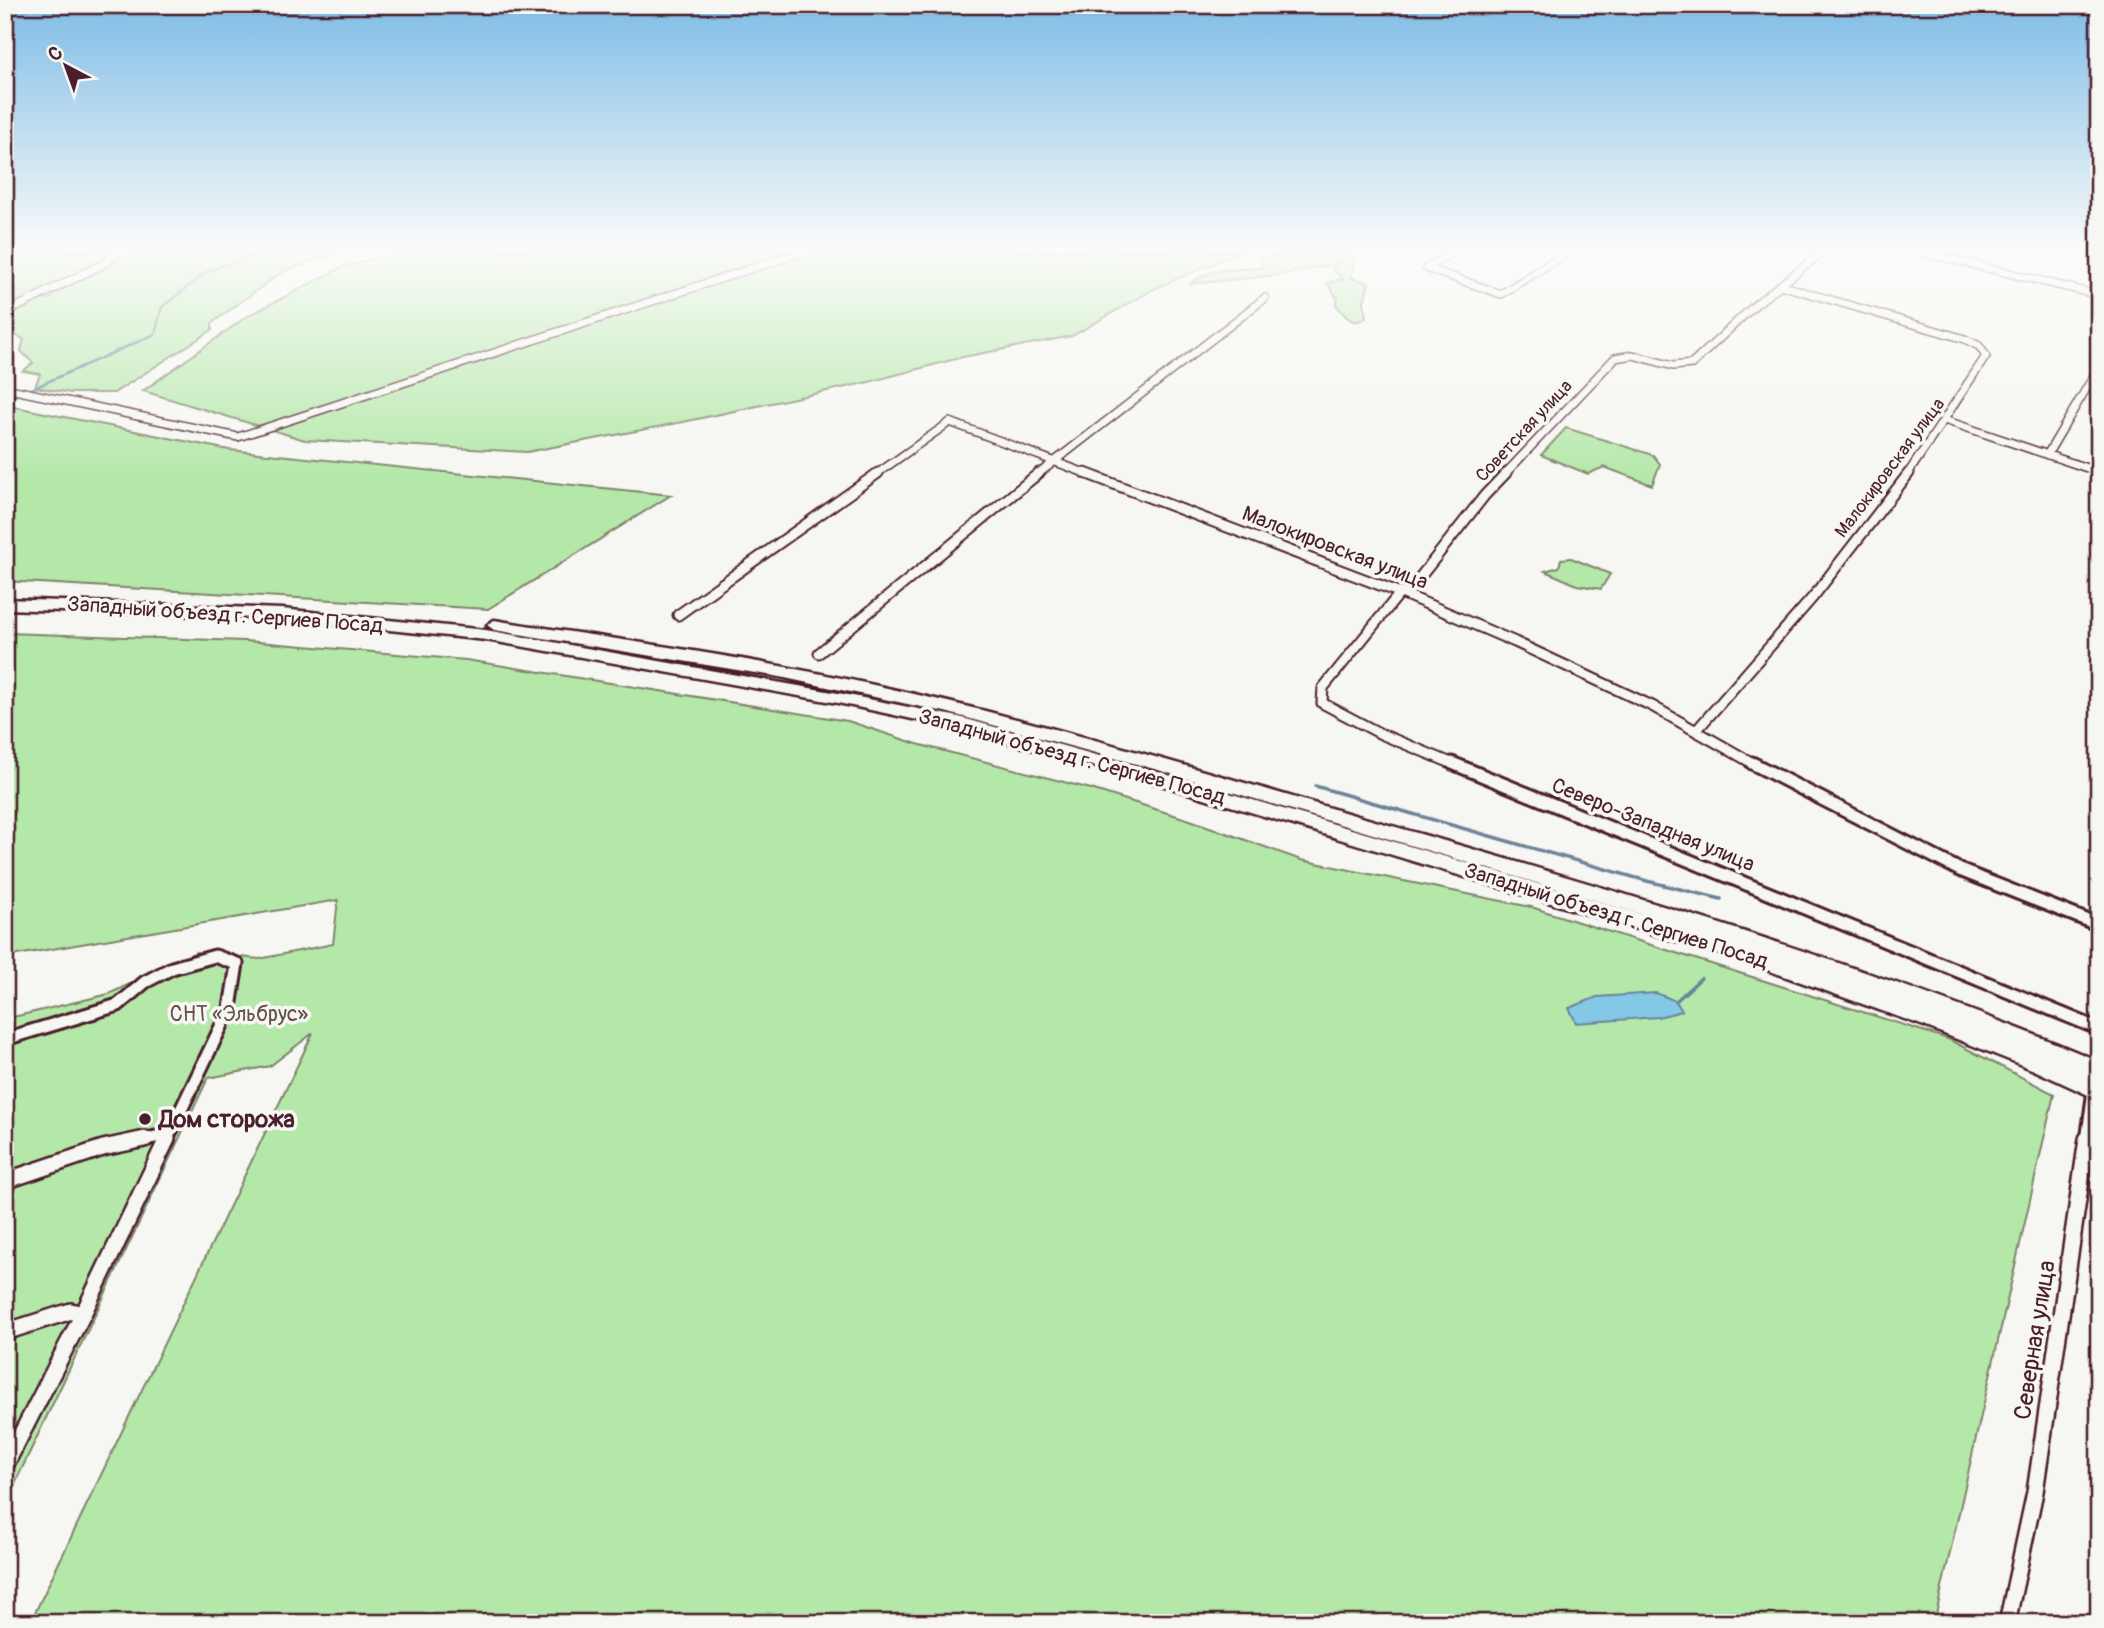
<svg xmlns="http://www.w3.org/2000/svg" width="2104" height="1628" viewBox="0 0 2104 1628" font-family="Pangolin,sans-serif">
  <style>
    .green { fill: #b4e8a9; stroke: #7f846a; stroke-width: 2 }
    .water { fill: #83c8e4; stroke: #6c849a; stroke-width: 2 }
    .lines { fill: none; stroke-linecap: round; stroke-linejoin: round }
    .stream-far1 { stroke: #6c849a; stroke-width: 2.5 }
    .stream { stroke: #6c849a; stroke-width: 3.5 }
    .street-far3-casing { stroke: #4a1f2b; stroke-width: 10 }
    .street-far2-casing { stroke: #4a1f2b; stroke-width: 13 }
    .street-far1-casing { stroke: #4a1f2b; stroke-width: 17 }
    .street-casing { stroke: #4a1f2b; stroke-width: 20 }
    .primary-casing { stroke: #4a1f2b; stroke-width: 5 }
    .street-far3 { stroke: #f6f6f2; stroke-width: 7 }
    .street-far2 { stroke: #f6f6f2; stroke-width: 9 }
    .street-far1 { stroke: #f6f6f2; stroke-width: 11 }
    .street { stroke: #f6f6f2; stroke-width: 15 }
    .primary { fill: #f6f6f2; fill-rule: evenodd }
    .poi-dot { fill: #4a1f2b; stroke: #f6f6f2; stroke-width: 2.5 }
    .labels { text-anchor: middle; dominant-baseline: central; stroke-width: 7; stroke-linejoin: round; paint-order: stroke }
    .far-street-label { font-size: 18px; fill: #4a1f2b; stroke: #f6f6f2 }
    .street-label { font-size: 21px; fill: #4a1f2b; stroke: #f6f6f2 }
    .park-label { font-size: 21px; fill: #64514a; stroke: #f6f6f2 }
    .near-poi-label { font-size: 24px; font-weight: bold; fill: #4a1f2b; stroke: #f6f6f2; text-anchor: start }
    .near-street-label { font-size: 24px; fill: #4a1f2b; stroke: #f6f6f2 }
  </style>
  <rect width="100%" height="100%" fill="#f6f6f2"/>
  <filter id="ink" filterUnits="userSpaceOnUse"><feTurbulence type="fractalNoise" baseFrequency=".0143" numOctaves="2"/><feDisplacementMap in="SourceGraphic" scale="14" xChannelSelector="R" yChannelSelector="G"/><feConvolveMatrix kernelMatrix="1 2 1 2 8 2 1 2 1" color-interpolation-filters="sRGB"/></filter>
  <g filter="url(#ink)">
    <path class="green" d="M 5,251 L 117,251 L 117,254 L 5,313 Z
      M 137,251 L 342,251 L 282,272 L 212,323 L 212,330 L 114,393 L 71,393 L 35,387 L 40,374 L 23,371 L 33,363 L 21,351 L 24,339 L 5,331 L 10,314 L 34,301 L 52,298 L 53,294 Z
      M 403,251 L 1243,251 L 1156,288 L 1072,336 L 963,357 L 869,382 L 683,422 L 527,452 L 305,440 L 143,391 L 246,317 L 342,267 Z
      M 1282,251 L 1356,251 L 1352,278 L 1369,283 L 1364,301 L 1366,318 C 1351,327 1345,315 1336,305 L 1338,299 L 1327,283 L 1343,279 L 1332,269 L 1339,263 L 1279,275 L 1190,284 C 1210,266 1238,270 1262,268 L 1260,258 L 1276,256 Z
      M 5,405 L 229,450 L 671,495 L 488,609 L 5,581 Z
      M 1566,428 L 1653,455 L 1660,464 L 1652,485 L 1604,467 L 1588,474 L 1541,455 Z
      M 1571,558 L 1610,574 L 1601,589 L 1577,585 L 1545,571 L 1559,567 L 1561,559 Z
      M 5,633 L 245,641 L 466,660 L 848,721 L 917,744 L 1091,789 L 1190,820 L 1301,860 L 1531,907 L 1948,1039 L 2054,1094 L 1934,1623 L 30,1623 L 313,1033 L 270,1066 L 208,1078 L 5,1504 L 5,1019 L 109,994 L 196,952 L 259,959 L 333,944 L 338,900 L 5,957 Z"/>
    <path class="water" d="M 1656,993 L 1676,1001 L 1682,1011 L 1658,1017 L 1576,1023 L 1569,1008 L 1597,997 Z"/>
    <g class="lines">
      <path class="stream-far1" d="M 27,391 L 155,334 L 162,307 L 208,271 L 262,251
        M 5,399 L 20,394"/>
      <path class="stream" d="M 1315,786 L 1647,881 L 1721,899
        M 1676,1001 L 1701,978"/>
      <defs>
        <path id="street-far3" d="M 1917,251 L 2099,295
          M 1426,268 L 1501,294 L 1570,251
          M 1426,268 L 1456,251
          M 1780,285 L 1965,339 L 1979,346 L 1986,356 L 1907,475
          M 5,313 L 107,262 L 117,251
          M 5,388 L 238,437 L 805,251
          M 1947,421 L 2099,472
          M 2047,455 L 2099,367
          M 875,475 L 950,422 L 1090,475
          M 1037,475 L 1265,298
          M 1504,475 L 1615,358 L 1633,355 L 1673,366 L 1692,364 L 1756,304 L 1824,251"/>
        <path id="street-far2" d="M 1085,473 L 1406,595 L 1515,642 L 1652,706 L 1756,765
          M 1400,593 L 1323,688 L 1322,703 L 1381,734 L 1456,765
          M 1406,595 L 1485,495 L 1506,473
          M 678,615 L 878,473
          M 819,653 L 1039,473
          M 1696,731 L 1813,597 L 1909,473"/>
        <path id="street-far1" d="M 1452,763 L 2099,1029
          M 1752,763 L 1962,871 L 2099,925
          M 5,1039 L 118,1005 L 145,982 L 172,968 L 215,956 L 237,964 L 230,1008 L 166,1141
          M 137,1141 L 169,1134
          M 2087,1141 L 2095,1083"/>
        <path id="street" d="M 5,1181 L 103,1148 L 145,1139
          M 5,1332 L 71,1311 L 83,1314
          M 5,1466 L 83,1314 L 167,1139
          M 2007,1623 L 2035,1492 L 2087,1139"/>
        <path id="primary" d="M 5,599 L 282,609 L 486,630 L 838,693 L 959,717 L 1168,775 L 1661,920 L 1158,770 L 945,712 L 780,677 L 494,630 L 487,625 L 494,620 C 621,640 749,657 874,685 C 1060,725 1241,783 1424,835 C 1652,901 1879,969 2099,1061 L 2099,1100 L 2034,1070 L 1924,1026 L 1739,960 L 1168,787 L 959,729 L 838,703 L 486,640 L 282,619 L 5,609 Z"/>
      </defs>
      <use href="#street-far3" class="street-far3-casing"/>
      <use href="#street-far2" class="street-far2-casing"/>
      <use href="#street-far1" class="street-far1-casing"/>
      <use href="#street" class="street-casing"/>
      <use href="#primary" class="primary-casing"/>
      <use href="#street-far3" class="street-far3"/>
      <use href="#street-far2" class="street-far2"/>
      <use href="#street-far1" class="street-far1"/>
      <use href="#street" class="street"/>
      <use href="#primary" class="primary"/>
    </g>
  </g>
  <linearGradient id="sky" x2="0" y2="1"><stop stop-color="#7fbce6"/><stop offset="0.52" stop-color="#fbfbf9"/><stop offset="1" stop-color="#fbfbf9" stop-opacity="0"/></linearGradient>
  <rect width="2104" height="479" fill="url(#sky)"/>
  <circle class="poi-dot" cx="145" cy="1119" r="7"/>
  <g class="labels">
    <g class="far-street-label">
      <text transform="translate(1524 431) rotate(-47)">Советская улица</text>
      <text transform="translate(1890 468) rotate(-53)">Малокировская улица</text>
    </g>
    <g class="street-label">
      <text transform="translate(1335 548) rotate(21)">Малокировская улица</text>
      <text transform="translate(225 615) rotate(4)">Западный объезд г. Сергиев Посад</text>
      <text transform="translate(1072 757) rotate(15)">Западный объезд г. Сергиев Посад</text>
      <text transform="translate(1653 825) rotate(22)">Северо-Западная улица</text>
      <text transform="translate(1616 916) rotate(17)">Западный объезд г. Сергиев Посад</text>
    </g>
    <g class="park-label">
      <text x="239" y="1014">СНТ «Эльбрус»</text>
    </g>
    <g class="near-poi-label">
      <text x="159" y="1119">Дом сторожа</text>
    </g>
    <g class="near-street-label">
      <text transform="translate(2035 1340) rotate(-81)">Северная улица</text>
    </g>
  </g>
  <rect width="2104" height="1628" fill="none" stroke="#f6f6f2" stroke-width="28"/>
  <rect x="14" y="14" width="2076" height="1600" fill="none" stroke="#4a1f2b" stroke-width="2.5" filter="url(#ink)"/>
  <g transform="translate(66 66) rotate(319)" stroke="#f6f6f2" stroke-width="5" paint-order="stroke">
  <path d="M0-5L12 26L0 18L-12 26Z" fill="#4a1f2b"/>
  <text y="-10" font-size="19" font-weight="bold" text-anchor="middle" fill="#4a1f2b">С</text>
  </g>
</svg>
